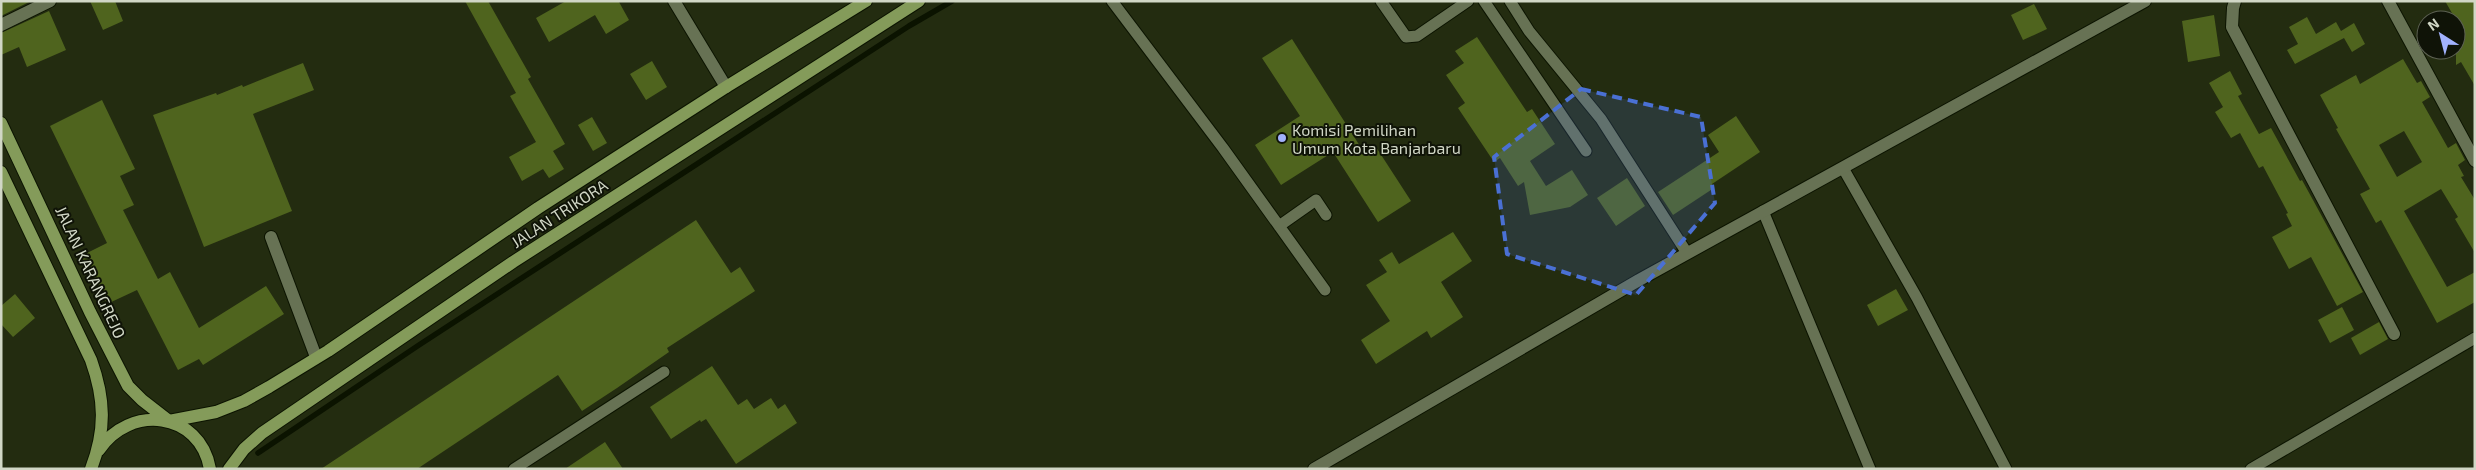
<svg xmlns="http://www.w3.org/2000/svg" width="2476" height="470" viewBox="0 0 2476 470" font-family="'Exo 2',sans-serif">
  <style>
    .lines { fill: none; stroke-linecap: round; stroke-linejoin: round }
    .stream { stroke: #0b1300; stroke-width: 5.5 }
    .building { fill: #4f641e; fill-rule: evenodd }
    .service-casing { stroke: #0c1400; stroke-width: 13 }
    .minor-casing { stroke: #0c1400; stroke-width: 14 }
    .primary-casing { stroke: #0c1400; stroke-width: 14 }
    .service { stroke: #677254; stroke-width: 11 }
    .minor { stroke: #677254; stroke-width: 12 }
    .primary { stroke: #849b5a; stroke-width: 12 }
    .marked { fill: #4a70d4; fill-opacity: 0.2; stroke: #4a70d4; stroke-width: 4; stroke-dasharray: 10 6; stroke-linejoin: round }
    .poi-dot { fill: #a2b2fd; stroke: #0f1307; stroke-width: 2 }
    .labels { text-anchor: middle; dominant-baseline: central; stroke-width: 4; stroke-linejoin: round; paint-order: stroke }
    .poi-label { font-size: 16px; fill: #d1d7c6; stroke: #0f1307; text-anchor: start }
    .street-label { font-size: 16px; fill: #d1d7c6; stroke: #0f1307 }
  </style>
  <rect width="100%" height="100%" fill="#232c10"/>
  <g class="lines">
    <path class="stream" d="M 258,453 L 419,345 L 909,26 L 952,1"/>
  </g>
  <path class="building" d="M 1,1 L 31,1 L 1,16 Z
    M 90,1 L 115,1 L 123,21 L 103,30 Z
    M 465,1 L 488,1 L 531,77 L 528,79 L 565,144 L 553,151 L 564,169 L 549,178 L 543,169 L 522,181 L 509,157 L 536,142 L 510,96 L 516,93 Z
    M 566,1 L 621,1 L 619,2 L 629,20 L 606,34 L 595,15 L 549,42 L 536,18 Z
    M 2445,1 L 2475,1 L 2475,86 L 2461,62 L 2456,65 L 2456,20 Z
    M 2034,4 L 2047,29 L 2023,40 L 2011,15 Z
    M 49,11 L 66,50 L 27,67 L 19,47 L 1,55 L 1,33 Z
    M 2214,15 L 2220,56 L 2188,62 L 2182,21 Z
    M 2307,17 L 2316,34 L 2336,22 L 2341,31 L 2354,23 L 2365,44 L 2352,52 L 2344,38 L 2295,64 L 2287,50 L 2298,44 L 2289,27 Z
    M 1477,37 L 1527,112 L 1532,109 L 1555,144 L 1530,161 L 1546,186 L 1572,170 L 1588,195 L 1570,207 L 1530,215 L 1524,182 L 1518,186 L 1500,158 L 1494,162 L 1458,108 L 1465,103 L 1446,75 L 1464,63 L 1455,51 Z
    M 1292,39 L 1365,154 L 1376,147 L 1411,201 L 1378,222 L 1333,152 L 1281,185 L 1255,145 L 1300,116 L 1262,58 Z
    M 2403,59 L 2417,83 L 2421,81 L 2430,97 L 2422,102 L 2448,148 L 2456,143 L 2465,160 L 2458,165 L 2464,176 L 2461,177 L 2475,200 L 2475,253 L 2455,219 L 2458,217 L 2441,189 L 2404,211 L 2447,287 L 2475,272 L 2475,302 L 2437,323 L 2381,220 L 2376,223 L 2360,194 L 2370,189 L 2336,129 L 2338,128 L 2320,95 L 2356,75 L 2360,84 ZM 2404,131 L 2422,162 L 2397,177 L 2379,145 Z
    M 652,61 L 667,87 L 646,100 L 630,74 Z
    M 303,63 L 314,90 L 253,114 L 292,211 L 204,247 L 153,115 L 216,93 L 217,95 L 242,85 L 243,87 Z
    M 2230,71 L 2242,94 L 2238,96 L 2259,134 L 2271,128 L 2300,181 L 2302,180 L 2313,200 L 2363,292 L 2337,306 L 2311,257 L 2289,269 L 2272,237 L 2292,226 L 2286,214 L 2288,213 L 2263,166 L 2259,168 L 2240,133 L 2231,138 L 2215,112 L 2223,107 L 2209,83 Z
    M 102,100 L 135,169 L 120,176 L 134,205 L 123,210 L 158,279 L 170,272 L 199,328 L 266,286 L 284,314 L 203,365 L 199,359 L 178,370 L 137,290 L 107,304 L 91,272 L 88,273 L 79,257 L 107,243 L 50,126 Z
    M 1736,116 L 1760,152 L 1712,184 L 1714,188 L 1673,215 L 1658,192 L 1719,152 L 1708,135 Z
    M 592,117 L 607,143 L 593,151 L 578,125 Z
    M 1627,178 L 1645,206 L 1616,226 L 1597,198 Z
    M 696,220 L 731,273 L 740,267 L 755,291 L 667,348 L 669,352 L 617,388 L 582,411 L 558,375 L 417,469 L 321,469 Z
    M 1453,232 L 1472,261 L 1441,282 L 1463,317 L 1431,338 L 1427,331 L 1376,364 L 1361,340 L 1390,321 L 1366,285 L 1387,272 L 1379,260 L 1392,252 L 1399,264 Z
    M 1896,289 L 1908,310 L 1878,326 L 1867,305 Z
    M 15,294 L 35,318 L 13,337 L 1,324 L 1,306 Z
    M 2342,307 L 2354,330 L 2330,343 L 2318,320 Z
    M 2379,322 L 2388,339 L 2360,355 L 2351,338 Z
    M 712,366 L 738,405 L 747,399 L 754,409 L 771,398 L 778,409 L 785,404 L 797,423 L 736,464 L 706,419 L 701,422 L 700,420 L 671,439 L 650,407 Z
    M 605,442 L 623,469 L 565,469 Z"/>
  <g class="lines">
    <defs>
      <path id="service" d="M 1112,1 L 1223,148 L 1325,290
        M 1381,1 L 1406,37 L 1417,36 L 1468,1
        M 1484,1 L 1586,151
        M 1510,1 L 1529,31 L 1601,119 L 1687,253
        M 1843,168 L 1917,298 L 2006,469
        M 1763,211 L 1870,469
        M 1279,226 L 1316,200 L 1326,215
        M 514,469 L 664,372
        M 2251,469 L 2475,338"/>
      <path id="minor" d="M 674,1 L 726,87
        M 2235,1 L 2233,8 L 2232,27 L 2394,334
        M 2388,1 L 2475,161
        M 1,25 L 50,1
        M 271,237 L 316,357
        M 1314,469 L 1639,280 L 2145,1"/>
      <path id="primary" d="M 1,123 L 90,312 L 128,386 L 142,400 L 169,421 L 216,412 L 244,401 L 269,387 L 328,351 L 538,208 L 726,87 L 866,1
        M 1,172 L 91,360 C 105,399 106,430 91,469
        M 99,450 C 129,404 200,411 210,469
        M 229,469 L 244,449 L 262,433 L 513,262 L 919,1"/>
    </defs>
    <use href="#service" class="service-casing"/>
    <use href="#minor" class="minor-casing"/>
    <use href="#primary" class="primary-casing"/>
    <use href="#service" class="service"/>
    <use href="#minor" class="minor"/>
    <use href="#primary" class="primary"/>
  </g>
  <path class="marked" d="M 1581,89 L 1701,117 L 1715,203 L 1636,295 L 1507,254 L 1494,157 Z"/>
  <circle class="poi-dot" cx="1282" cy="138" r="5"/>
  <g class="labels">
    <g class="poi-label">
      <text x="1292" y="129">Komisi Pemilihan<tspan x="1292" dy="18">Umum Kota Banjarbaru</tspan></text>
    </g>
    <g class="street-label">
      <text transform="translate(559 213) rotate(-33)">JALAN TRIKORA</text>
      <text transform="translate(91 272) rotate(65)">JALAN KARANGREJO</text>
    </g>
  </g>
  <rect width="2476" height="470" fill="none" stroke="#d1d7c6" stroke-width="5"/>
  <g transform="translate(2441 35) rotate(324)"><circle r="24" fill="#0f1307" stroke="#5d6153"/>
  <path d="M0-4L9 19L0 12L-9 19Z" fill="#a2b2fd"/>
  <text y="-8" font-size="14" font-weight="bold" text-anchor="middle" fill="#d1d7c6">N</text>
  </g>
</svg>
